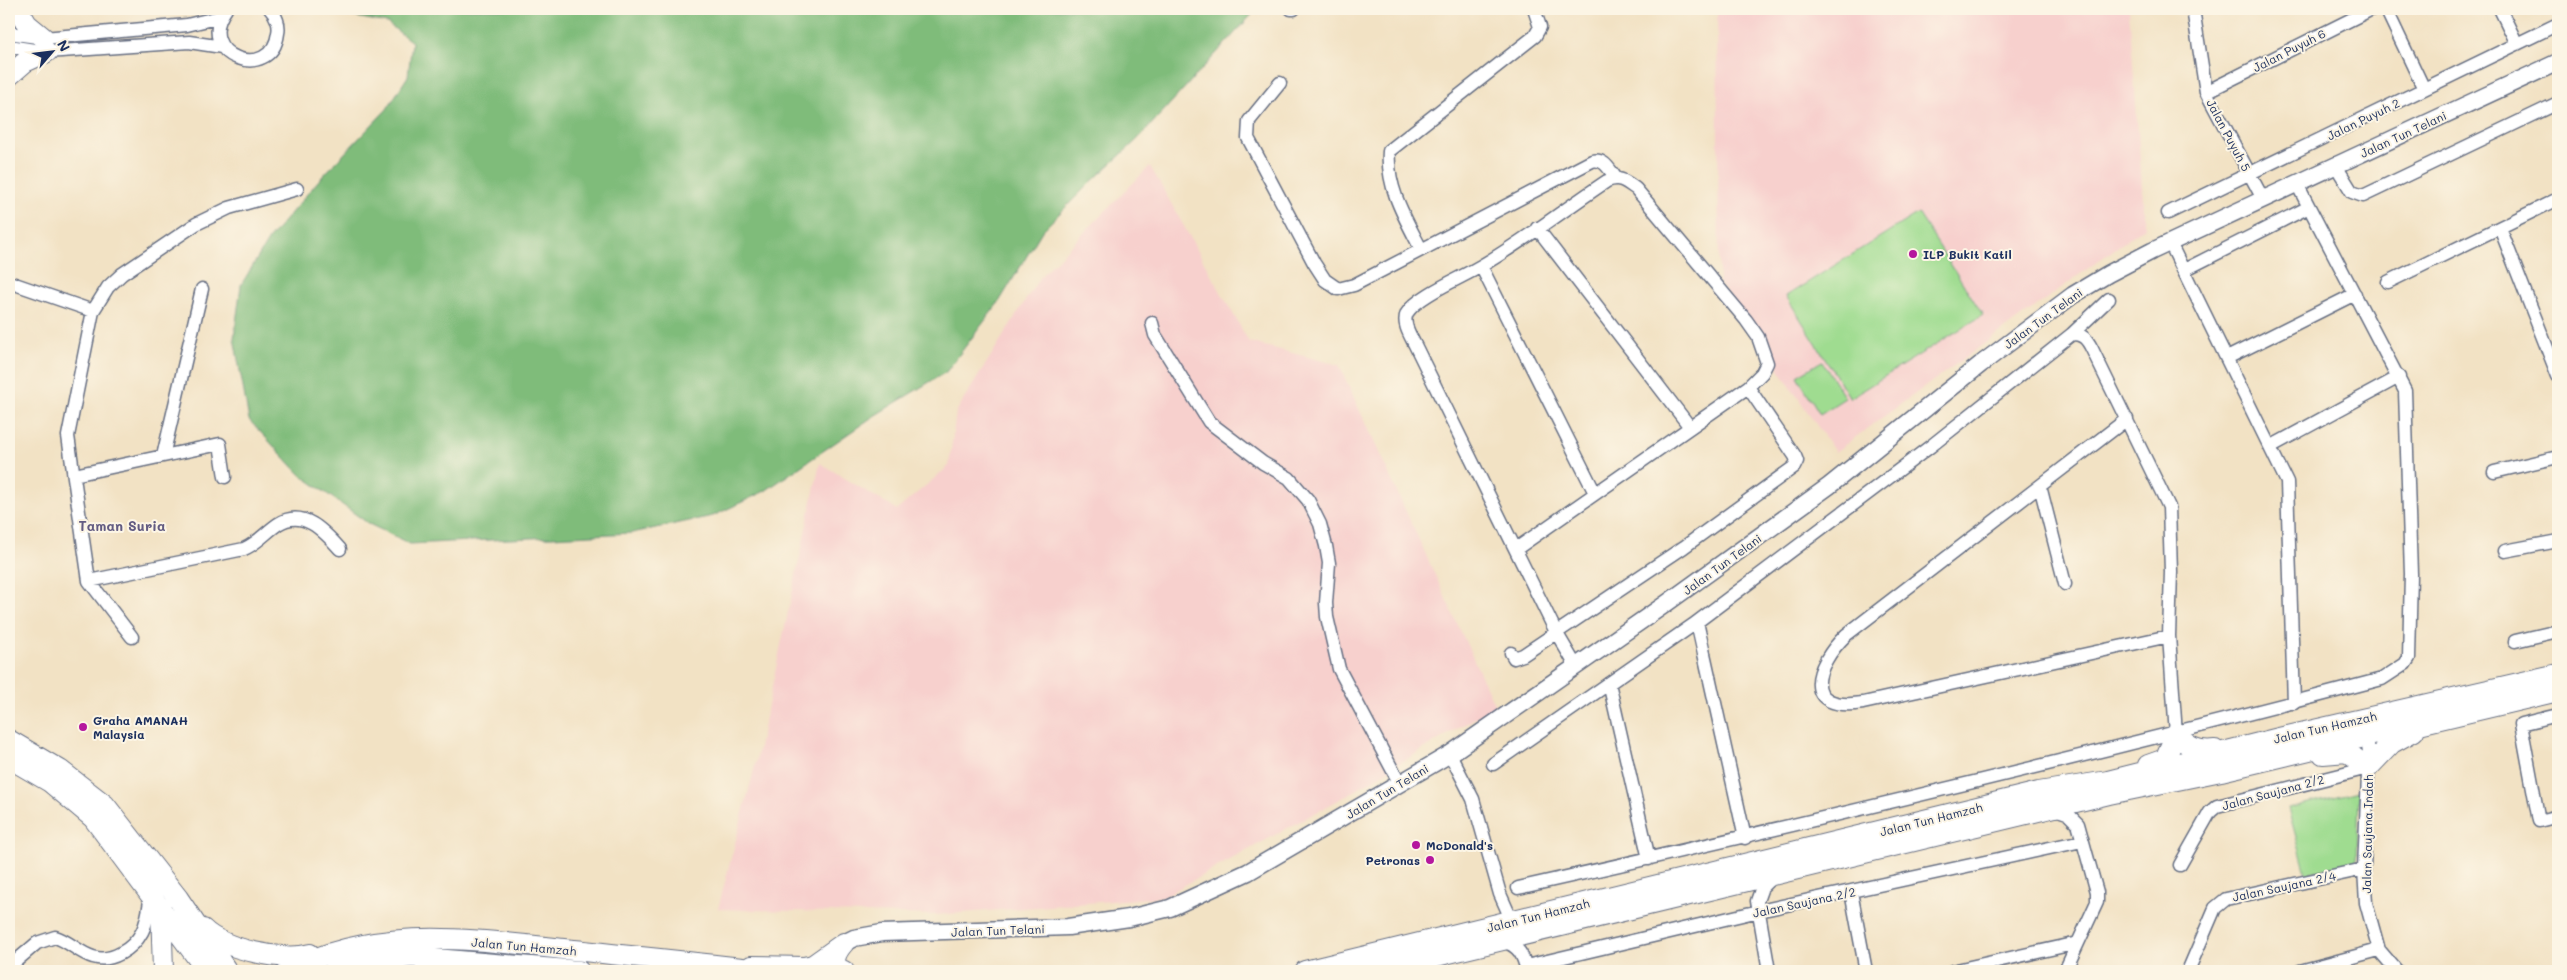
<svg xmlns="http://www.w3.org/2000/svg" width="2567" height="980" viewBox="0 0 2567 980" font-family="Mali,sans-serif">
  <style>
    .built { fill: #f7d0cd }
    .green { fill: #9fdc90; stroke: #5d8677 }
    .forest { fill: #7fbc7a; stroke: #4d766c }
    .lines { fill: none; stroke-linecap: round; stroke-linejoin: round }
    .minor-casing { stroke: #666e82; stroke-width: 15 }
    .tertiary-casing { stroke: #666e82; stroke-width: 19 }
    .primary-casing { stroke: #666e82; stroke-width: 22 }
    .minor { stroke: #fff; stroke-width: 12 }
    .tertiary { stroke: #fff; stroke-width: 16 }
    .primary { stroke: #fff; stroke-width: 20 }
    .poi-dot { fill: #b5179e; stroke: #fcf5e5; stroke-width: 2 }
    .labels { text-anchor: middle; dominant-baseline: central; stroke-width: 4; stroke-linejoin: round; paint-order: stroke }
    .street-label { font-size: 12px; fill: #1b2f5e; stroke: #fcf5e5 }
    .poi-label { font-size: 12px; font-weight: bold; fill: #1b2f5e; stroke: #fcf5e5; text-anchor: start }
    .neighbourhood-label { font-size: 14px; font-weight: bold; fill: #635c82; stroke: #fcf5e5 }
  </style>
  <rect width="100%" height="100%" fill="#fcf5e5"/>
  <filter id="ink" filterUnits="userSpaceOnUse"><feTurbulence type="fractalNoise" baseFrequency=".02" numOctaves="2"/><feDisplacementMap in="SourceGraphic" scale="10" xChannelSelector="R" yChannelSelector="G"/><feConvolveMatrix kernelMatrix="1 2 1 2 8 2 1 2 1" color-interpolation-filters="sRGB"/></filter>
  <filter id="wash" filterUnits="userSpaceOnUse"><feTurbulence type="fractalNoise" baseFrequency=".0096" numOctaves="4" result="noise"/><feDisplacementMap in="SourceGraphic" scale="20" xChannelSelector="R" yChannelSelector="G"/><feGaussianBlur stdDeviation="1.12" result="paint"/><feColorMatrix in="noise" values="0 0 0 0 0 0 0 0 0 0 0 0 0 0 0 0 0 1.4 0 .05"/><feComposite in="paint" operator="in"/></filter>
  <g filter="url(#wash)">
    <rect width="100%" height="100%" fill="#f2e2c4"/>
    <path class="built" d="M 1717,9 L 2129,9 L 2145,227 L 1835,452 L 1719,282 Z
      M 1150,166 L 1249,342 L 1339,365 L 1495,706 L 1344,797 L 1163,897 L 936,915 L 718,909 L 755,766 L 820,463 L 897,510 L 949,466 L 956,412 L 1040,277 Z"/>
    <path class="green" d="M 1918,213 L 1983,315 L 1850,398 L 1786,296 Z
      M 1822,361 L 1845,398 L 1820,414 L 1797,376 Z
      M 2359,791 L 2357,863 L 2306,873 L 2288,808 Z"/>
    <path class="forest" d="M 340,9 L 1257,9 L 1136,141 L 1090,183 L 1042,231 L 999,302 L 946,372 L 874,416 L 765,491 L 713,516 L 632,533 L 410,544 L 369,524 L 301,475 L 249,420 L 234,338 L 241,285 L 269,239 L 319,180 L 387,109 L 408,76 L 412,42 L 387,23 L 346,15 Z"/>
  </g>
  <g filter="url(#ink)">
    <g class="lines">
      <defs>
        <path id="minor" d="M 226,9 C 192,56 272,84 278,33 C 280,25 276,15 270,9
          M 1291,9 L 1294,9
          M 2193,9 L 2206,92 L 2263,199
          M 2386,9 L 2424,89
          M 2500,9 L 2517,44
          M 9,33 L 44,38 L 187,25 L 220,17
          M 9,46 L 47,52 L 189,42 L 222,47
          M 1280,83 L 1249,121 L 1248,138 L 1314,263 L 1325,280 L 1338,289 L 1354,285 L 1592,161 C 1604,158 1609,169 1616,178
          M 2206,92 L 2372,9
          M 2336,166 L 2352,192 L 2363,196 L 2558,103
          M 2168,213 L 2558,24
          M 1537,228 L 1690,427
          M 2500,228 L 2558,376
          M 2170,243 L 2287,482 L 2294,703
          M 1421,249 C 1405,218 1386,187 1389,151 L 1535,36 L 1540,27 L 1534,9
          M 1481,266 L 1595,493
          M 2184,270 L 2309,207
          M 9,282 L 93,311
          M 2388,282 L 2558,199
          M 1152,323 L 1155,335 L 1209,422 L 1263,463 L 1289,478 L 1308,500 L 1320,524 L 1326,546 L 1329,563 L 1326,603 L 1327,617 L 1339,669 L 1400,784
          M 2072,334 L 2109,299
          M 2227,358 L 2355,294
          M 2127,419 L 1846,635 C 1814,666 1800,712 1863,703 L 2169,636
          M 2270,447 L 2399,377
          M 163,456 L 202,289
          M 2494,472 L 2558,457
          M 74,475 L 220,444 L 225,477
          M 2040,486 L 2065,584
          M 1516,549 L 1748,387 L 1762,373 L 1767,363 L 1758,337 L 1746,320 L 1636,189 C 1625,181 1620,176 1607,181 C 1565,209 1524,241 1481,266 C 1463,277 1417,296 1407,313 C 1402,323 1410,335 1415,345 L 1556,632 L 1576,666
          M 2505,551 L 2558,541
          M 89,581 L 244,549 C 258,543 266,532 278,524 C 303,508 324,531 340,549
          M 1697,622 L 1745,838
          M 132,637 L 89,581 L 68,436 L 93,311 L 108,287 L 122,274 L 196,224 L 229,208 L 297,189
          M 2515,641 L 2558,631
          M 1511,653 L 1514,658 L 1523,655 L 1684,547 L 1794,467 L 1797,461 L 1795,456 L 1748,387
          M 1609,683 L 1649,859
          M 2558,715 L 2521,724 L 2539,821 L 2558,816
          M 2366,730 L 2369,752 L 2364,869 L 2366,903 L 2379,950 L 2397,971
          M 1450,754 L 1473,799 L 1500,894 L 1512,921
          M 1493,764 L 1693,625 L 1931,446 L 2072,334 C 2083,334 2087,339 2092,349 L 2169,507 L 2171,572 L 2169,636 L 2176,734
          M 2052,808 L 2067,813 L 2078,824 L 2097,892 L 2097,902 L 2065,971
          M 2180,865 L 2210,812 L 2217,806 L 2368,768
          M 1518,888 C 1807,823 2095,755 2382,679 L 2405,664 L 2409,658 L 2411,574 L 2405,391 L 2297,184
          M 1851,892 L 1866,971
          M 1503,941 C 1519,946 1523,955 1527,971
          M 1526,966 L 1759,911 L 2082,841
          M 9,967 L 37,943 L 55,937 C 69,941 79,953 93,957 C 111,963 133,949 142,932 C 148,921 149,907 151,894
          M 1769,971 L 1757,901 L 1762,887 L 1773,876
          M 1952,971 L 2078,943
          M 2188,971 L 2215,908 L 2226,899 L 2364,869
          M 2300,971 L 2379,950"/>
        <path id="tertiary" d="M 844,943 L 854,938 L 882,933 L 1068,927 L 1129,918 L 1170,908 L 1248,872 L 1450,754 L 1667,603 L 1829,486 L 1981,364 L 2073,295 L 2108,274 L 2152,251 L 2558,62"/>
        <path id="primary" d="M 18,9 L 27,24 L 44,38
          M 9,76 L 25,62 L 47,52
          M 9,740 L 60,770 L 105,805 L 178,898 L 227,971
          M 2323,754 L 2347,752 L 2368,768 L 2392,743 L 2414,731
          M 9,758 L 50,782 L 93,818 L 207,971
          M 2148,765 L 2165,759 L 2176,734 C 2188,747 2197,752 2215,750
          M 161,907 L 163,971
          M 203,929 C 222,949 284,962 310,954
          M 751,966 L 804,967 L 813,965 L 844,943
          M 287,971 C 380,923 474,940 574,950 C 638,957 702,963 766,971
          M 334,971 L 362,963 L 411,957 L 579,971
          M 844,971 C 829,965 836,952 844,943
          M 1305,971 L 2039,792 L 2108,781 L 2279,738 L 2558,674
          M 1374,971 L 2109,794 L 2221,771 L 2558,691"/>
      </defs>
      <use href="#minor" class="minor-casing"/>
      <use href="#tertiary" class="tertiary-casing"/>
      <use href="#primary" class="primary-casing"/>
      <use href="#minor" class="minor"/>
      <use href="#tertiary" class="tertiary"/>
      <use href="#primary" class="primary"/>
    </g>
  </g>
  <g class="poi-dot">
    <circle cx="1913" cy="254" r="5"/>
    <circle cx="83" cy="727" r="5"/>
    <circle cx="1416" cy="845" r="5"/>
    <circle cx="1430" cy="860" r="5"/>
  </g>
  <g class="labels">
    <g class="street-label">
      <text transform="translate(2289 50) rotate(-27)">Jalan Puyuh 6</text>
      <text transform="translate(2363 119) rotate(-26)">Jalan Puyuh 2</text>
      <text transform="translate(2403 134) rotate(-25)">Jalan Tun Telani</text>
      <text transform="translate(2229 135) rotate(62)">Jalan Puyuh 5</text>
      <text transform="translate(2043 318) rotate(-36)">Jalan Tun Telani</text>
      <text transform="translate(1722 564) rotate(-36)">Jalan Tun Telani</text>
      <text transform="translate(2325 727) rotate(-13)">Jalan Tun Hamzah</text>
      <text transform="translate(1387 791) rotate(-31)">Jalan Tun Telani</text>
      <text transform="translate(2273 792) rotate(-15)">Jalan Saujana 2/2</text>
      <text transform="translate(1931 819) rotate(-14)">Jalan Tun Hamzah</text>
      <text transform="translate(2367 834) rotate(-89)">Jalan Saujana Indah</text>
      <text transform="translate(2284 886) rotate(-12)">Jalan Saujana 2/4</text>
      <text transform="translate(1804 902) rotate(-12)">Jalan Saujana 2/2</text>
      <text transform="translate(1538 915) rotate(-14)">Jalan Tun Hamzah</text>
      <text transform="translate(998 930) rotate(-2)">Jalan Tun Telani</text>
      <text transform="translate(524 946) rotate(5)">Jalan Tun Hamzah</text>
    </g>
    <g class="poi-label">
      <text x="1923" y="254">ILP Bukit Katil</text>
      <text x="93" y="720">Graha AMANAH<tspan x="93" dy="14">Malaysia</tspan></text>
      <text x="1426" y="845">McDonald's</text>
      <text x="1420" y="860" text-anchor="end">Petronas</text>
    </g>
    <g class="neighbourhood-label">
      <text x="122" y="525">Taman Suria</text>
    </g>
  </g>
  <rect width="2567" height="980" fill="none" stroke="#fcf5e5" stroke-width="30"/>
  <g transform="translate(52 52) rotate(62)" stroke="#fcf5e5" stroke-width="4" paint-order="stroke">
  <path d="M0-4L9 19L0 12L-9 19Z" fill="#1b2f5e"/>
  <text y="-8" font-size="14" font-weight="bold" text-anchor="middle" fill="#1b2f5e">N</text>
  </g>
</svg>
